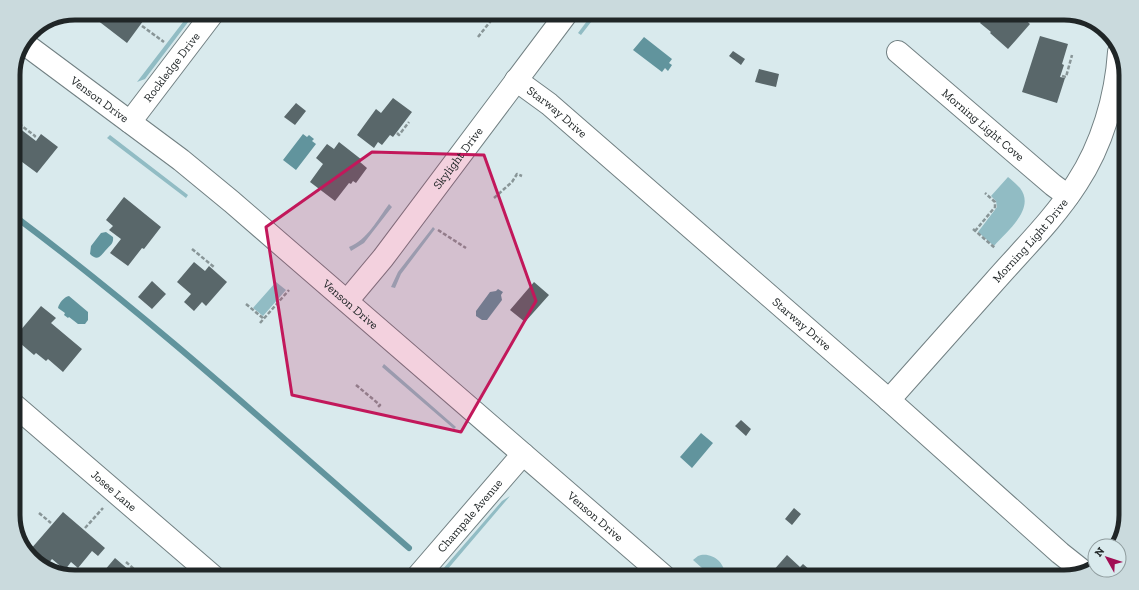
<svg xmlns="http://www.w3.org/2000/svg" width="1139" height="590" viewBox="0 0 1139 590" font-family="'Zilla Slab',serif">
  <style>
    .green { fill: #91bcc4 }
    .water { fill: #61949d }
    .lines { fill: none; stroke-linecap: round; stroke-linejoin: round }
    .stream { stroke: #61949d; stroke-width: 6 }
    .building { fill: #59676a }
    .minor-casing { stroke: #728083; stroke-width: 24 }
    .path { stroke: #889597; stroke-width: 2.5; stroke-dasharray: 4 2; stroke-linecap: butt }
    .minor { stroke: #fff; stroke-width: 22 }
    .marked { fill: #c2185b; fill-opacity: 0.2; stroke: #c2185b; stroke-width: 3; stroke-linejoin: round }
    .labels { text-anchor: middle; dominant-baseline: central; stroke-width: 4; stroke-linejoin: round; paint-order: stroke }
    .street-label { font-size: 12px; fill: #202627; stroke: #d9eaed }
    .rim { fill: none; stroke: #202627; stroke-width: 5 }
  </style>
  <rect width="100%" height="100%" fill="#d9eaed"/>
  <path class="green" d="M 190,13 L 195,13 L 145,79 L 137,82 Z
    M 593,13 L 598,13 L 581,35 L 578,33 Z
    M 110,135 L 188,195 L 186,198 L 107,138 Z
    M 1008,177 C 1012,180 1016,184 1020,188 C 1036,209 1007,231 994,246 L 978,232 L 997,207 L 996,201 L 991,196 Z
    M 389,204 L 392,207 L 364,243 L 351,251 L 349,247 C 367,240 378,219 389,204 Z
    M 433,227 L 435,229 L 401,274 L 395,288 L 391,287 L 398,272 Z
    M 276,282 L 286,290 L 263,316 L 253,308 Z
    M 384,364 L 456,427 L 454,429 L 382,367 Z
    M 510,496 L 441,577 L 436,577 L 502,501 Z
    M 701,555 C 714,553 726,564 725,577 L 712,577 L 693,560 L 698,556 Z"/>
  <path class="water" d="M 644,37 L 672,59 L 669,63 L 672,65 L 668,71 L 665,68 L 662,72 L 633,50 Z
    M 303,134 L 307,137 L 309,135 L 314,139 L 312,141 L 316,144 L 296,170 L 283,160 Z
    M 106,232 L 113,237 C 114,244 109,246 105,251 C 100,257 97,261 90,254 L 91,246 L 101,233 Z
    M 498,289 L 503,292 L 501,295 L 502,300 L 487,320 L 482,320 L 476,316 L 476,311 L 490,292 L 496,291 Z
    M 69,296 L 88,312 L 88,320 L 85,324 L 78,324 L 69,317 L 68,318 L 64,315 L 65,313 L 58,308 C 59,303 64,297 69,296 Z
    M 701,433 L 713,443 L 692,468 L 680,457 Z"/>
  <g class="lines">
    <path class="stream" d="M 13,215 C 151,318 279,435 409,548"/>
  </g>
  <path class="building" d="M 88,13 L 107,13 L 111,16 L 113,13 L 149,13 L 127,43 Z
    M 974,13 L 1018,13 L 1030,24 L 1008,49 L 990,33 L 991,32 L 980,23 L 982,20 Z
    M 1040,36 L 1068,44 L 1062,64 L 1064,65 L 1060,77 L 1065,78 L 1057,103 L 1022,92 Z
    M 733,51 L 745,59 L 741,65 L 729,56 Z
    M 759,69 L 779,74 L 776,87 L 755,82 Z
    M 393,98 L 412,112 L 393,137 L 390,135 L 382,145 L 378,142 L 374,148 L 357,135 L 376,109 L 381,113 Z
    M 296,103 L 306,111 L 295,125 L 284,117 Z
    M 13,127 L 17,130 L 19,128 L 36,141 L 41,134 L 58,147 L 37,173 L 14,156 L 13,158 Z
    M 339,142 L 362,160 L 360,162 L 367,168 L 356,183 L 353,181 L 351,184 L 349,183 L 335,201 L 310,182 L 323,164 L 316,158 L 327,144 L 334,149 Z
    M 124,197 L 161,227 L 144,249 L 142,248 L 128,266 L 110,253 L 121,239 L 109,230 L 113,226 L 106,220 Z
    M 194,262 L 205,271 L 209,266 L 227,282 L 206,306 L 202,302 L 194,311 L 184,302 L 191,294 L 177,282 Z
    M 152,281 L 166,294 L 152,309 L 138,297 Z
    M 534,282 L 549,295 L 525,322 L 510,310 Z
    M 41,306 L 56,318 L 51,323 L 82,349 L 63,372 L 48,359 L 46,361 L 36,353 L 34,355 L 14,338 Z
    M 741,420 L 751,429 L 746,436 L 735,426 Z
    M 794,508 L 801,514 L 792,525 L 785,519 Z
    M 63,512 L 105,548 L 98,556 L 92,551 L 78,568 L 71,562 L 65,570 L 52,559 L 48,564 L 30,550 Z
    M 787,555 L 800,567 L 803,564 L 818,577 L 777,577 L 772,572 Z
    M 115,558 L 137,577 L 99,577 Z"/>
  <g class="lines">
    <defs>
      <g id="minor">
        <path id="s1" d="M 25,44 L 181,160 L 232,202 L 665,577"/>
        <path id="s2" d="M 898,52 L 1053,185 L 1068,196"/>
        <path id="s3" d="M 516,80 L 549,104 L 889,400 L 1060,553 L 1084,572"/>
        <path id="s4" d="M 130,122 L 213,13"/>
        <path id="s5" d="M 347,301 L 383,258 L 567,13"/>
        <path id="s6" d="M 889,400 C 924,361 959,321 994,282 C 1022,250 1054,219 1077,183 C 1102,145 1116,97 1119,52"/>
        <path id="s7" d="M 13,404 L 214,577"/>
        <path id="s8" d="M 417,577 L 523,454"/>
      </g>
    </defs>
    <use href="#minor" class="minor-casing"/>
    <path class="path" d="M 142,26 L 164,42
      M 478,37 L 493,18 L 488,14
      M 1062,76 L 1066,77 L 1072,55
      M 14,120 L 35,136 L 34,137
      M 397,133 L 399,135 L 409,122
      M 494,198 L 512,182 L 517,174 L 522,176
      M 973,229 L 995,248
      M 438,230 L 466,248
      M 975,231 L 995,207 L 995,202 L 985,193
      M 192,249 L 214,267
      M 246,304 L 264,319
      M 260,323 L 289,290
      M 356,385 L 380,405 L 377,408
      M 39,513 L 51,523
      M 85,528 L 103,508
      M 126,562 L 143,577"/>
    <use href="#minor" class="minor"/>
  </g>
  <path class="marked" d="M 372,152 L 484,155 L 536,301 L 461,432 L 292,395 L 266,227 Z"/>
  <g class="labels">
    <g class="street-label">
      <text stroke="none"><textPath href="#s4" startOffset="69">Rockledge Drive</textPath></text>
      <text stroke="none"><textPath href="#s1" startOffset="93">Venson Drive</textPath></text>
      <text stroke="none"><textPath href="#s3" startOffset="52">Starway Drive</textPath></text>
      <text stroke="none"><textPath href="#s2" startOffset="112">Morning Light Cove</textPath></text>
      <text stroke="none"><textPath href="#s5" startOffset="181">Skylight Drive</textPath></text>
      <text stroke="none"><textPath href="#s6" startOffset="213">Morning Light Drive</textPath></text>
      <text stroke="none"><textPath href="#s1" startOffset="417">Venson Drive</textPath></text>
      <text stroke="none"><textPath href="#s3" startOffset="376">Starway Drive</textPath></text>
      <text stroke="none"><textPath href="#s7" startOffset="133">Josee Lane</textPath></text>
      <text stroke="none"><textPath href="#s8" startOffset="81">Champale Avenue</textPath></text>
      <text stroke="none"><textPath href="#s1" startOffset="741">Venson Drive</textPath></text>
    </g>
  </g>
  <path d="M0 0H1139V590H0ZM75 20H1064A55 55 0 0 1 1119 75V515A55 55 0 0 1 1064 570H75A55 55 0 0 1 20 515V75A55 55 0 0 1 75 20Z" fill="#cadadd" fill-rule="evenodd"/>
  <path class="rim" d="M75 20H1064A55 55 0 0 1 1119 75V515A55 55 0 0 1 1064 570H75A55 55 0 0 1 20 515V75A55 55 0 0 1 75 20Z"/>
  <g transform="translate(1107 558) rotate(309)"><circle r="19" fill="#d9eaed" stroke="#8f9c9e"/>
  <path d="M0-3L7 15L0 10L-7 15Z" fill="#a10e54"/>
  <text y="-6" font-size="11" font-weight="bold" text-anchor="middle" fill="#202627">N</text>
  </g>
</svg>
